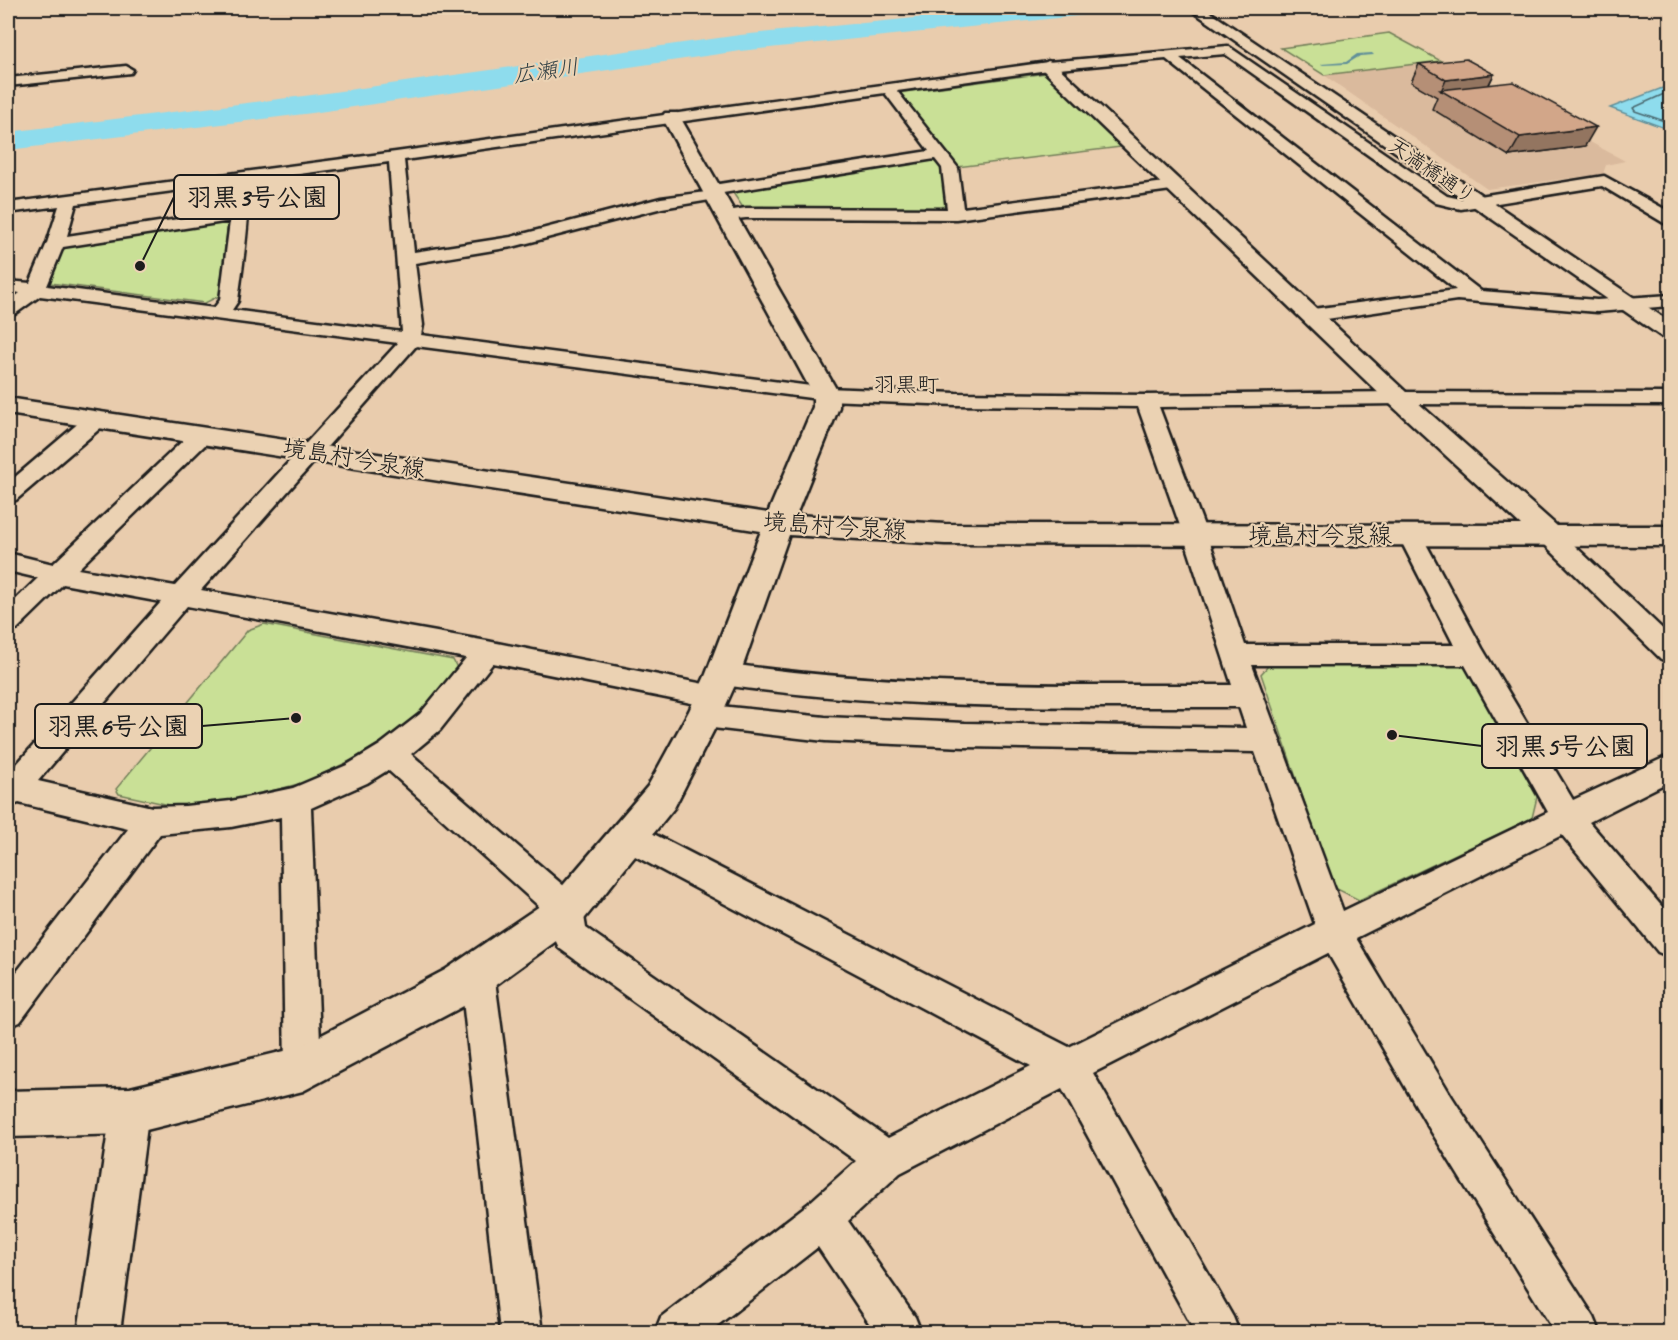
<svg xmlns="http://www.w3.org/2000/svg" width="1678" height="1340" viewBox="0 0 1678 1340" font-family="Caveat,'Klee One',sans-serif">
  <style>
    .built { fill: #daba9d }
    .green { fill: #c9e096; stroke: #727e59; stroke-width: 1.5 }
    .water { fill: #8edced; stroke: #608f99; stroke-width: 1.5 }
    .lines { fill: none; stroke-linecap: round; stroke-linejoin: round }
    .shore { stroke: #4a6970; stroke-width: 1.5 }
    .stream { fill: #608f99; fill-rule: evenodd }
    .river { fill: #8edced; fill-rule: evenodd }
    .street-casing { stroke: #1c1c1c; stroke-width: 5 }
    .secondary-casing { stroke: #1c1c1c; stroke-width: 5 }
    .street { fill: #ebd2b3; fill-rule: evenodd }
    .secondary { fill: #ebd2b3; fill-rule: evenodd }
    .wall { fill: #b58f76; stroke: #1c1c1c; stroke-width: 1.5 }
    .shaded-wall { fill: #937460; stroke: #1c1c1c; stroke-width: 1.5 }
    .building { fill: #d2a689; stroke: #1c1c1c; stroke-width: 1.5 }
    .labels { text-anchor: middle; dominant-baseline: central; stroke-width: 4.5; stroke-linejoin: round; paint-order: stroke }
    .far-street-label { font-size: 20px; fill: #1c1c1c; stroke: #ebd2b3 }
    .far-water-label { font-size: 22px; font-style: italic; fill: #334246; stroke: #ebd2b3 }
    .far-quarter-label { font-size: 22px; fill: #1c1c1c; stroke: #ebd2b3 }
    .street-label { font-size: 24px; fill: #1c1c1c; stroke: #ebd2b3 }
    .leader { fill: none; stroke: #1c1c1c; stroke-width: 2 }
    .callout-dot { fill: #1c1c1c; stroke: #ebd2b3; stroke-width: 2 }
    .callout { fill: #ebd2b3; stroke: #1c1c1c; stroke-width: 2 }
    .callout-label { font-size: 26px; text-anchor: middle; font-weight: bold; fill: #1c1c1c }
  </style>
  <rect width="100%" height="100%" fill="#e9ccad"/>
  <filter id="ink" filterUnits="userSpaceOnUse"><feTurbulence type="fractalNoise" baseFrequency=".0167" numOctaves="2"/><feDisplacementMap in="SourceGraphic" scale="12" xChannelSelector="R" yChannelSelector="G"/><feConvolveMatrix kernelMatrix="1 2 1 2 8 2 1 2 1" color-interpolation-filters="sRGB"/></filter>
  <g filter="url(#ink)">
    <path class="built" d="M 1441,61 L 1625,161 L 1606,165 L 1603,174 L 1487,189 L 1324,75 Z"/>
    <path class="green" d="M 1389,33 L 1441,61 L 1324,75 L 1281,48 Z
      M 1046,73 L 1121,147 L 957,167 L 897,93 Z
      M 929,160 L 941,164 L 946,205 L 936,210 L 744,209 L 731,190 Z
      M 221,222 L 228,225 L 219,296 L 205,303 L 50,283 L 63,249 L 73,244 Z
      M 264,624 L 453,660 L 459,672 L 434,705 L 401,730 L 354,759 L 306,782 L 238,800 L 179,807 L 119,794 L 116,789 L 248,630 Z
      M 1449,661 L 1466,668 L 1537,797 L 1532,818 L 1359,900 L 1333,887 L 1261,674 L 1271,663 Z"/>
    <path class="water" d="M 1665,87 L 1670,89 L 1670,130 L 1610,108 Z"/>
    <g class="lines">
      <path class="shore" d="M 1670,94 L 1664,94 L 1633,108 L 1635,111 L 1670,123"/>
      <path class="stream" d="M 1372,53 L 1374,55 L 1360,56 L 1347,64 L 1323,65 L 1321,64 L 1346,62 L 1357,54 Z"/>
      <path class="river" d="M 1019,8 L 1098,8 L 1094,13 L 1086,15 L 740,51 L 312,113 L 8,150 L 8,132 L 312,95 L 740,35 Z"/>
      <defs>
        <path id="street" d="M 637,8 L 648,8 L 649,9 L 643,13 Z
          M 1228,46 L 1447,196 L 1461,199 L 1604,176 L 1670,212 L 1670,224 L 1664,223 L 1602,186 L 1461,209 L 1436,203 L 1225,54 L 1180,58 L 1481,291 L 1597,300 L 1670,295 L 1670,306 L 1597,312 L 1457,300 L 1313,321 L 1306,319 L 1304,315 L 1306,311 L 1313,309 L 1456,290 L 1166,59 L 1048,70 L 897,91 L 958,168 L 963,208 L 1173,181 L 1179,183 L 1181,186 L 1179,189 L 956,219 L 746,218 L 727,220 L 719,215 L 721,212 L 746,208 L 947,209 L 942,168 L 935,159 L 723,193 L 722,198 L 662,208 L 512,247 L 415,263 L 423,325 L 421,335 L 826,388 L 956,393 L 1146,395 L 1398,392 L 1670,393 L 1670,405 L 1398,404 L 1159,407 L 1207,534 L 1245,645 L 1454,645 L 1398,535 L 1402,529 L 1410,527 L 1418,529 L 1482,648 L 1573,800 L 1670,755 L 1670,781 L 1589,822 L 1670,916 L 1670,957 L 1658,952 L 1562,835 L 1356,938 L 1452,1097 L 1594,1317 L 1600,1332 L 1555,1332 L 1426,1123 L 1328,953 L 1093,1073 L 1233,1317 L 1239,1332 L 1195,1332 L 1062,1089 L 900,1173 L 848,1221 L 915,1317 L 921,1332 L 875,1332 L 818,1247 L 709,1332 L 655,1332 L 661,1317 L 808,1204 L 856,1161 L 559,948 L 554,937 L 552,918 L 388,770 L 367,783 L 311,808 L 321,1069 L 316,1082 L 303,1087 L 290,1082 L 285,1069 L 281,817 L 231,827 L 160,834 L 20,1022 L 8,1027 L 8,983 L 128,829 L 19,803 L 8,807 L 8,774 L 161,602 L 63,584 L 17,629 L 8,632 L 8,607 L 38,578 L 8,571 L 8,553 L 53,564 L 193,431 L 201,429 L 209,431 L 212,436 L 209,441 L 78,569 L 175,586 L 398,343 L 40,296 L 15,314 L 8,315 L 8,302 L 20,293 L 8,291 L 8,281 L 30,283 L 47,243 L 59,206 L 8,213 L 8,203 L 396,152 L 1048,62 ZM 885,93 L 929,151 L 713,185 L 707,187 L 706,192 L 661,198 L 511,237 L 414,252 L 404,160 ZM 389,162 L 402,332 L 232,310 L 238,301 C 240,284 252,207 247,197 L 235,197 L 231,211 L 67,236 L 76,204 ZM 230,221 L 220,300 L 214,308 L 47,286 L 63,247 ZM 416,346 L 826,400 L 956,405 L 1138,407 L 1183,534 L 1232,685 C 1061,685 892,688 723,663 L 713,666 L 709,674 L 713,682 L 723,685 C 895,710 1065,707 1239,707 L 1246,728 L 965,723 L 825,717 L 720,706 L 724,705 L 728,697 L 724,689 L 714,686 L 487,641 L 201,590 ZM 187,606 L 466,658 L 420,714 L 380,745 L 347,765 L 293,788 L 231,801 L 185,806 L 152,807 L 38,781 ZM 493,663 L 701,705 L 694,708 L 690,716 L 694,724 L 704,727 L 825,741 L 965,747 L 1255,752 L 1315,924 L 1069,1047 L 640,827 L 629,823 L 618,827 L 614,837 L 618,847 L 1031,1066 L 888,1138 L 586,928 L 583,910 L 579,899 L 411,754 L 440,730 ZM 1252,665 L 1465,665 L 1548,812 L 1343,911 Z
          M 126,66 L 133,70 L 131,73 L 8,86 L 8,78 Z
          M 96,413 L 104,415 L 107,420 L 104,425 L 16,500 L 8,503 L 8,483 L 88,415 Z
          M 1549,527 L 1557,529 L 1670,636 L 1670,662 L 1661,659 L 1541,541 L 1537,535 L 1541,529 Z
          M 477,956 L 489,961 L 494,973 L 542,1332 L 500,1332 L 460,973 L 465,961 Z
          M 130,1092 L 143,1098 L 149,1111 L 120,1332 L 78,1332 L 111,1111 L 117,1098 Z"/>
        <path id="secondary" d="M 1188,8 L 1204,8 L 1670,322 L 1670,339 L 1662,337 Z
          M 1048,61 L 1054,63 L 1407,393 L 1557,526 L 1670,526 L 1670,546 L 945,544 L 789,535 L 740,674 L 721,716 L 674,808 L 581,923 L 475,1000 L 303,1091 L 130,1134 L 8,1137 L 8,1091 L 130,1088 L 297,1048 L 445,970 L 553,897 L 648,786 L 689,711 L 706,674 L 761,531 L 8,414 L 8,398 L 768,513 L 813,407 L 813,394 L 662,117 L 665,113 L 677,113 L 680,117 L 839,394 L 839,407 L 796,515 L 945,524 L 1521,525 L 1389,403 L 1042,69 L 1040,66 Z"/>
      </defs>
      <use href="#street" class="street-casing"/>
      <use href="#secondary" class="secondary-casing"/>
      <use href="#street" class="street"/>
      <use href="#secondary" class="secondary"/>
    </g>
    <path class="wall" d="M 1419,64 L 1494,74 L 1489,85 L 1585,146 L 1509,156 L 1432,109 L 1437,97 L 1411,82 Z"/>
    <path class="shaded-wall" d="M 1494,74 L 1485,92 L 1441,91 L 1446,80 Z
      M 1596,127 L 1585,146 L 1509,156 L 1520,137 Z"/>
    <path class="building" d="M 1466,59 L 1494,74 L 1446,80 L 1419,64 Z
      M 1513,82 L 1596,127 L 1520,137 L 1440,90 Z"/>
  </g>
  <g class="labels">
    <g class="far-street-label">
      <text transform="translate(1432 171) rotate(34)">天満橋通り</text>
    </g>
    <g class="far-water-label">
      <text transform="translate(546 71) rotate(-8)">広瀬川</text>
    </g>
    <g class="far-quarter-label">
      <text x="906" y="385">羽黒町</text>
    </g>
    <g class="street-label">
      <text transform="translate(354 458) rotate(9)">境島村今泉線</text>
      <text transform="translate(835 526) rotate(4)">境島村今泉線</text>
      <text x="1320" y="535">境島村今泉線</text>
    </g>
  </g>
  <path class="leader" d="M140 266L174 197M296 718L202 726M1392 735L1482 746"/>
  <g class="callout-dot">
    <circle cx="140" cy="266" r="6"/>
    <circle cx="296" cy="718" r="6"/>
    <circle cx="1392" cy="735" r="6"/>
  </g>
  <g class="callout">
    <rect x="174" y="175" width="165" height="44" rx="6"/>
    <rect x="35" y="704" width="167" height="44" rx="6"/>
    <rect x="1482" y="724" width="165" height="44" rx="6"/>
  </g>
  <g class="callout-label">
    <text x="257" y="206">羽黒3号公園</text>
    <text x="118" y="735">羽黒6号公園</text>
    <text x="1565" y="755">羽黒5号公園</text>
  </g>
  <rect width="1678" height="1340" fill="none" stroke="#ebd2b3" stroke-width="30"/>
  <rect x="15" y="15" width="1648" height="1310" fill="none" stroke="#1c1c1c" stroke-width="2" filter="url(#ink)"/>
</svg>
